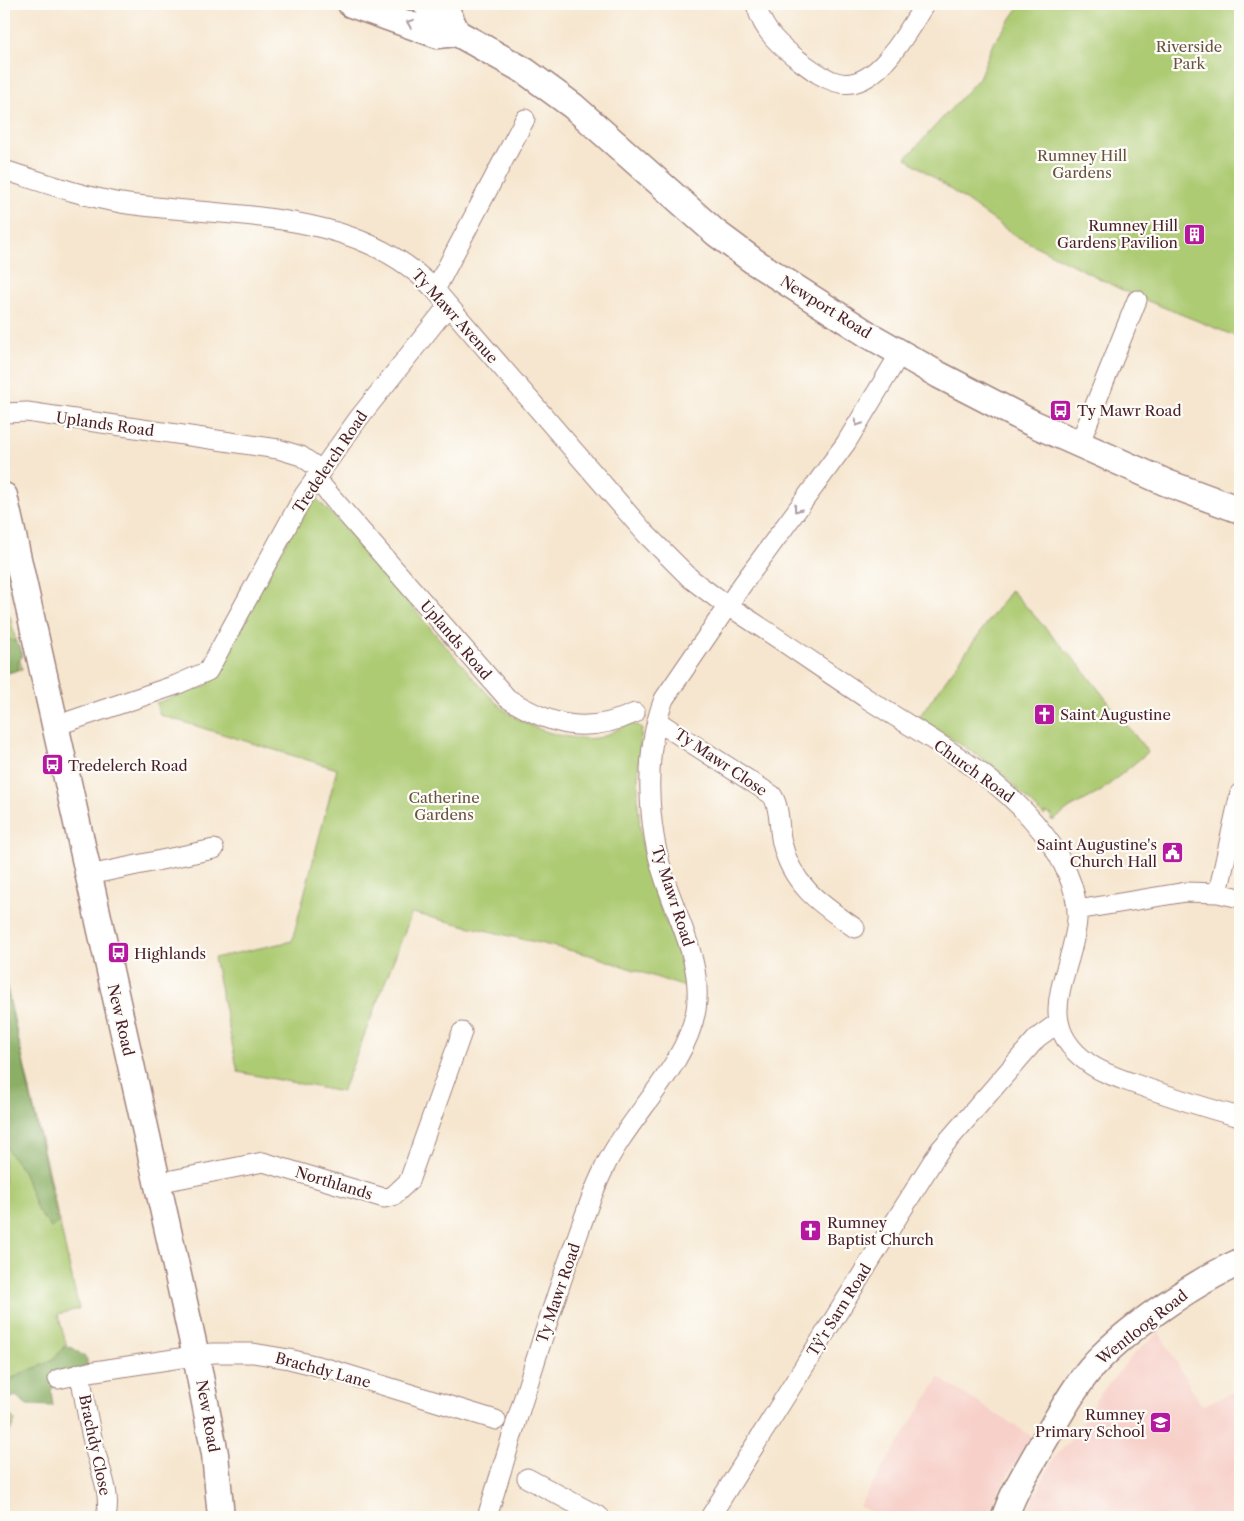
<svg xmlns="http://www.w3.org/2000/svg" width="1244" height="1521" viewBox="0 0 1244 1521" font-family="'Libre Caslon Text',serif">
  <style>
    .built { fill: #f7d0c9 }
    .green { fill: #adcb73; stroke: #7c754f }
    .forest { fill: #8aaf65; stroke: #6a6748 }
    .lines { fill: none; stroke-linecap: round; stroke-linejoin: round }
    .street-casing { stroke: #a0827d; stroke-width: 21 }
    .secondary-casing { stroke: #a0827d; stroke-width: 29 }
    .street { stroke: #fff; stroke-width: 19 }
    .secondary { stroke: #fff; stroke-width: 26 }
    .oneway { stroke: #ae9aa0 }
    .labels { text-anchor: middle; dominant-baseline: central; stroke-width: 4.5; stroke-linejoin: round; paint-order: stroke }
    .park-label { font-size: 15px; fill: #685341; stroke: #fdfcf7 }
    .poi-label { font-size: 15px; fill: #4a1f2b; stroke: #fdfcf7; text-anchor: start }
    .street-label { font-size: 15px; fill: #4a1f2b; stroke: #fdfcf7 }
  </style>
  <rect width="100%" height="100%" fill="#fdfcf7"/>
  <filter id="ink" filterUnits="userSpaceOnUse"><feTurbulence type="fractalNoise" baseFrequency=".02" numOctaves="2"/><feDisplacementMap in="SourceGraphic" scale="10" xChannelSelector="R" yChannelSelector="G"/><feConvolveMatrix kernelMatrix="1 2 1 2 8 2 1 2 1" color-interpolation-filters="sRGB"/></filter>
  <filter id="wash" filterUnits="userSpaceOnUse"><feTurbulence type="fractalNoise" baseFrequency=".0096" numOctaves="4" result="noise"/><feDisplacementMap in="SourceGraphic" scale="20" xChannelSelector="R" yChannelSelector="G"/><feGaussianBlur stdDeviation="1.12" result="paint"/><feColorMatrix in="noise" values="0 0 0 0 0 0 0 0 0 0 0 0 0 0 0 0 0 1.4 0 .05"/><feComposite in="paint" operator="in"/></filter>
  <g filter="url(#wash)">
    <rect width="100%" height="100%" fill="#f6e6cf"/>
    <path class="built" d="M 1159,1332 L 1202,1406 L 1240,1389 L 1240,1517 L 1024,1517 L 1054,1458 L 1071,1440 L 1097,1398 L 1134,1354 Z
      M 939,1378 L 1031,1436 L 997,1494 L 988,1517 L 878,1517 L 859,1506 Z"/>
    <path class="green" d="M 1021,4 L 1240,4 L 1240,338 L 1128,293 L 1016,236 L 906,158 L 979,78 L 992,46 Z
      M 316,498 C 367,548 410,606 457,659 C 474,677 490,700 510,714 C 533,730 569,741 597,738 C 612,736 628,717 642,728 C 635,783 636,836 653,888 C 664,921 682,953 685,987 L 590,955 L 412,913 L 342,1092 L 238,1072 L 214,958 L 292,941 L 337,769 L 160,715 L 156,703 L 205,686 L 214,679 L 212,676 L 309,501 Z
      M 1011,590 L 1080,666 L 1148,752 L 1100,792 L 1070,808 L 1054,820 L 1051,820 L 1052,815 L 1045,813 L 1044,816 L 995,767 L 919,717 Z
      M 10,616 L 22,669 L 4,674 L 4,618 Z
      M 4,975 L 79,1309 L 58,1314 L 72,1365 L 4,1399 Z
      M 10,1415 L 15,1420 L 4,1445 L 4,1417 Z"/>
    <path class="forest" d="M 5,637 C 16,642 22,644 22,657 L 18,661 L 18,670 L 4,674 Z
      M 4,975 L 58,1223 L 51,1228 L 37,1210 L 23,1171 L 8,1151 L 4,1131 Z
      M 64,1346 L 73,1348 L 87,1359 L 87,1365 L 55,1383 L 51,1391 L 53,1406 L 27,1405 L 16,1396 L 9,1399 L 4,1407 L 4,1382 C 10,1380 16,1376 22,1373 C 39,1366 54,1363 64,1346 Z"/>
  </g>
  <g filter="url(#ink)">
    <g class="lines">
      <defs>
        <path id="street" d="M 757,8 C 764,32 780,46 800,61 C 811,69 822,78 836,82 C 876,94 907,31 925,4
          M 4,170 C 42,182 81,196 121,203 C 227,219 356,206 435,290 L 646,534 L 691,579 L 719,600 C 770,632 819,667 869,700 C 930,739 999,775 1043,833 C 1061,856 1079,890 1077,919 C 1074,972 1030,1020 1087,1062 C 1101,1073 1119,1078 1135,1084 C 1169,1096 1205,1108 1240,1117
          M 435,290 L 525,119
          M 4,413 L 27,412 L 278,449 L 301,456 L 321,470
          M 1079,445 L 1137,300
          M 315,478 L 507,698 C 551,726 586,735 635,713
          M 657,721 L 772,795 C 781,808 778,827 782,843 C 792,886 822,905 855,928
          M 55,726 L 176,685 L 208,671 L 304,495 L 358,419 L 448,306
          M 89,875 L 214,849
          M 1218,893 L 1240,793
          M 1077,910 L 1186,892 L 1218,893 L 1240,898
          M 157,1183 L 263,1162 L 384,1198 L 393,1196 L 409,1181 L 462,1032
          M 80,1373 C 84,1397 88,1422 94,1446 C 99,1468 112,1493 106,1517
          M 58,1379 L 89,1372 L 213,1353 L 253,1353 L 289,1359 L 326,1368 L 496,1420
          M 527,1478 L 600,1517
          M 487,1517 C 514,1431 539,1344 569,1259 C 580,1230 589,1200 602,1173 C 626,1118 685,1070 696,1010 C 703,965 679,922 665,880 C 647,827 643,752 664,699 L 742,585 L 846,443 L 901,352
          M 710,1517 L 939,1151 L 1037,1038 L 1059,1022"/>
        <path id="secondary" d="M 351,4 L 438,35 L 457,33 L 525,71 L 573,106 L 716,233 L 755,262 L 869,335 L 939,375 L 1032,423 L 1167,483 L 1240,510
          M 426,4 L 448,14 L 457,33
          M 4,496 L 196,1356 L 215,1454 L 221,1517
          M 1005,1517 C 1013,1492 1028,1469 1041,1446 C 1056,1421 1071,1392 1090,1369 C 1122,1331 1195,1282 1240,1262"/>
      </defs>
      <use href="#street" class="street-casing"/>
      <use href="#secondary" class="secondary-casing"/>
      <use href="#street" class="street"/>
      <use href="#secondary" class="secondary"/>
    </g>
    <defs><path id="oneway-chevron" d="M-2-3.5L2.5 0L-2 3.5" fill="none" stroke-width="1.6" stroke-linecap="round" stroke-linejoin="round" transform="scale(1.25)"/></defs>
    <g class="oneway">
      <use href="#oneway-chevron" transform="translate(410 23) rotate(-158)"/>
      <use href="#oneway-chevron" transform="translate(858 423) rotate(122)"/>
      <use href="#oneway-chevron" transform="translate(797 509) rotate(126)"/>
    </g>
  </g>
  <defs>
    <symbol id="building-square" viewBox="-11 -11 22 22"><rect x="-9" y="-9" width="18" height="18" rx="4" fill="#b5179e" stroke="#fdfcf7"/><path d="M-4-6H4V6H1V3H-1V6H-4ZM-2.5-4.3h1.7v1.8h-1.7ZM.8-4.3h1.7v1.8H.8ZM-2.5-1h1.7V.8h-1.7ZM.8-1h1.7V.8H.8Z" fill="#fff"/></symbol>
    <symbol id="bus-square" viewBox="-11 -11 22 22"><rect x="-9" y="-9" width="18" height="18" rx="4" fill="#b5179e" stroke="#fdfcf7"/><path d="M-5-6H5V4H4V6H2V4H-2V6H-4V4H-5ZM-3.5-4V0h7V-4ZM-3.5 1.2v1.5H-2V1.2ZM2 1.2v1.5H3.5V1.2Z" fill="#fff"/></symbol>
    <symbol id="church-square" viewBox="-11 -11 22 22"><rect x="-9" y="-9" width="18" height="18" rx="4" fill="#b5179e" stroke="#fdfcf7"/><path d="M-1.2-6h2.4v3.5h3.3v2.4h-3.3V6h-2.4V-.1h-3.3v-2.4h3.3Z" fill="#fff"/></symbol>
    <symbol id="civic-square" viewBox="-11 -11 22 22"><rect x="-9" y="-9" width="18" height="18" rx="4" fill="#b5179e" stroke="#fdfcf7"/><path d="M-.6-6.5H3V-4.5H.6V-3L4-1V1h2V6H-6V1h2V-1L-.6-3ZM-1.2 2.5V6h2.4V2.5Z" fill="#fff"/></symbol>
    <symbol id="school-square" viewBox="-11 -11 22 22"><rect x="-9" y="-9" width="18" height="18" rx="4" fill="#b5179e" stroke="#fdfcf7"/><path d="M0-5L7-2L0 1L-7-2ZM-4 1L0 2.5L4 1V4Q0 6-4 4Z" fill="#fff"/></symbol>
  </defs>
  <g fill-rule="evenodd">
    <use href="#building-square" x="1182" y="222" width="25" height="25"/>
    <use href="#bus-square" x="1048" y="398" width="25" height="25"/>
    <use href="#church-square" x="1032" y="702" width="25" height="25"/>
    <use href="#bus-square" x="40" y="752" width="25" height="25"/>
    <use href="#civic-square" x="1160" y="840" width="25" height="25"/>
    <use href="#bus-square" x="106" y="940" width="25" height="25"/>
    <use href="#church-square" x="798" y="1218" width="25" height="25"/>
    <use href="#school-square" x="1148" y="1410" width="25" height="25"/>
  </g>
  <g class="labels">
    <g class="park-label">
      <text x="1189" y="46">Riverside<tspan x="1189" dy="17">Park</tspan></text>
      <text x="1082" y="155">Rumney Hill<tspan x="1082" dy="17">Gardens</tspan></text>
      <text x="444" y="797">Catherine<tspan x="444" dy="17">Gardens</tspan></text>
    </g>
    <g class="poi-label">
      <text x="1178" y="225" text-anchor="end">Rumney Hill<tspan x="1178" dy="17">Gardens Pavilion</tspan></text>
      <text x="1077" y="410">Ty Mawr Road</text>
      <text x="1060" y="714">Saint Augustine</text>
      <text x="68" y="765">Tredelerch Road</text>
      <text x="1157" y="844" text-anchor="end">Saint Augustine's<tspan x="1157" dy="17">Church Hall</tspan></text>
      <text x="134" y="953">Highlands</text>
      <text x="827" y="1222">Rumney<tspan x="827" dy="17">Baptist Church</tspan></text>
      <text x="1145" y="1414" text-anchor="end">Rumney<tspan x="1145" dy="17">Primary School</tspan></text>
    </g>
    <g class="street-label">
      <text transform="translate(826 307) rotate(32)">Newport Road</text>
      <text transform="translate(455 316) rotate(48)">Ty Mawr Avenue</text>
      <text transform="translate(105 424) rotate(8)">Uplands Road</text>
      <text transform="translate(330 462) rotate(-56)">Tredelerch Road</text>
      <text transform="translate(456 640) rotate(49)">Uplands Road</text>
      <text transform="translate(721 762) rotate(34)">Ty Mawr Close</text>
      <text transform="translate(974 771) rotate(36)">Church Road</text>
      <text transform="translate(673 896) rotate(72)">Ty Mawr Road</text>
      <text transform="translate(121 1020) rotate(77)">New Road</text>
      <text transform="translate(334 1183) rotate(17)">Northlands</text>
      <text transform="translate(558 1293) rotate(-71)">Ty Mawr Road</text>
      <text transform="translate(839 1310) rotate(-58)">Tŷ'r Sarn Road</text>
      <text transform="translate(1142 1327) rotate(-38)">Wentloog Road</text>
      <text transform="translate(323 1370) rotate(15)">Brachdy Lane</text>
      <text transform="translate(208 1416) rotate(80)">New Road</text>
      <text transform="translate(95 1445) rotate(78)">Brachdy Close</text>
    </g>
  </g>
  <rect width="1244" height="1521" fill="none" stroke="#fdfcf7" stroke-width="20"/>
</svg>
